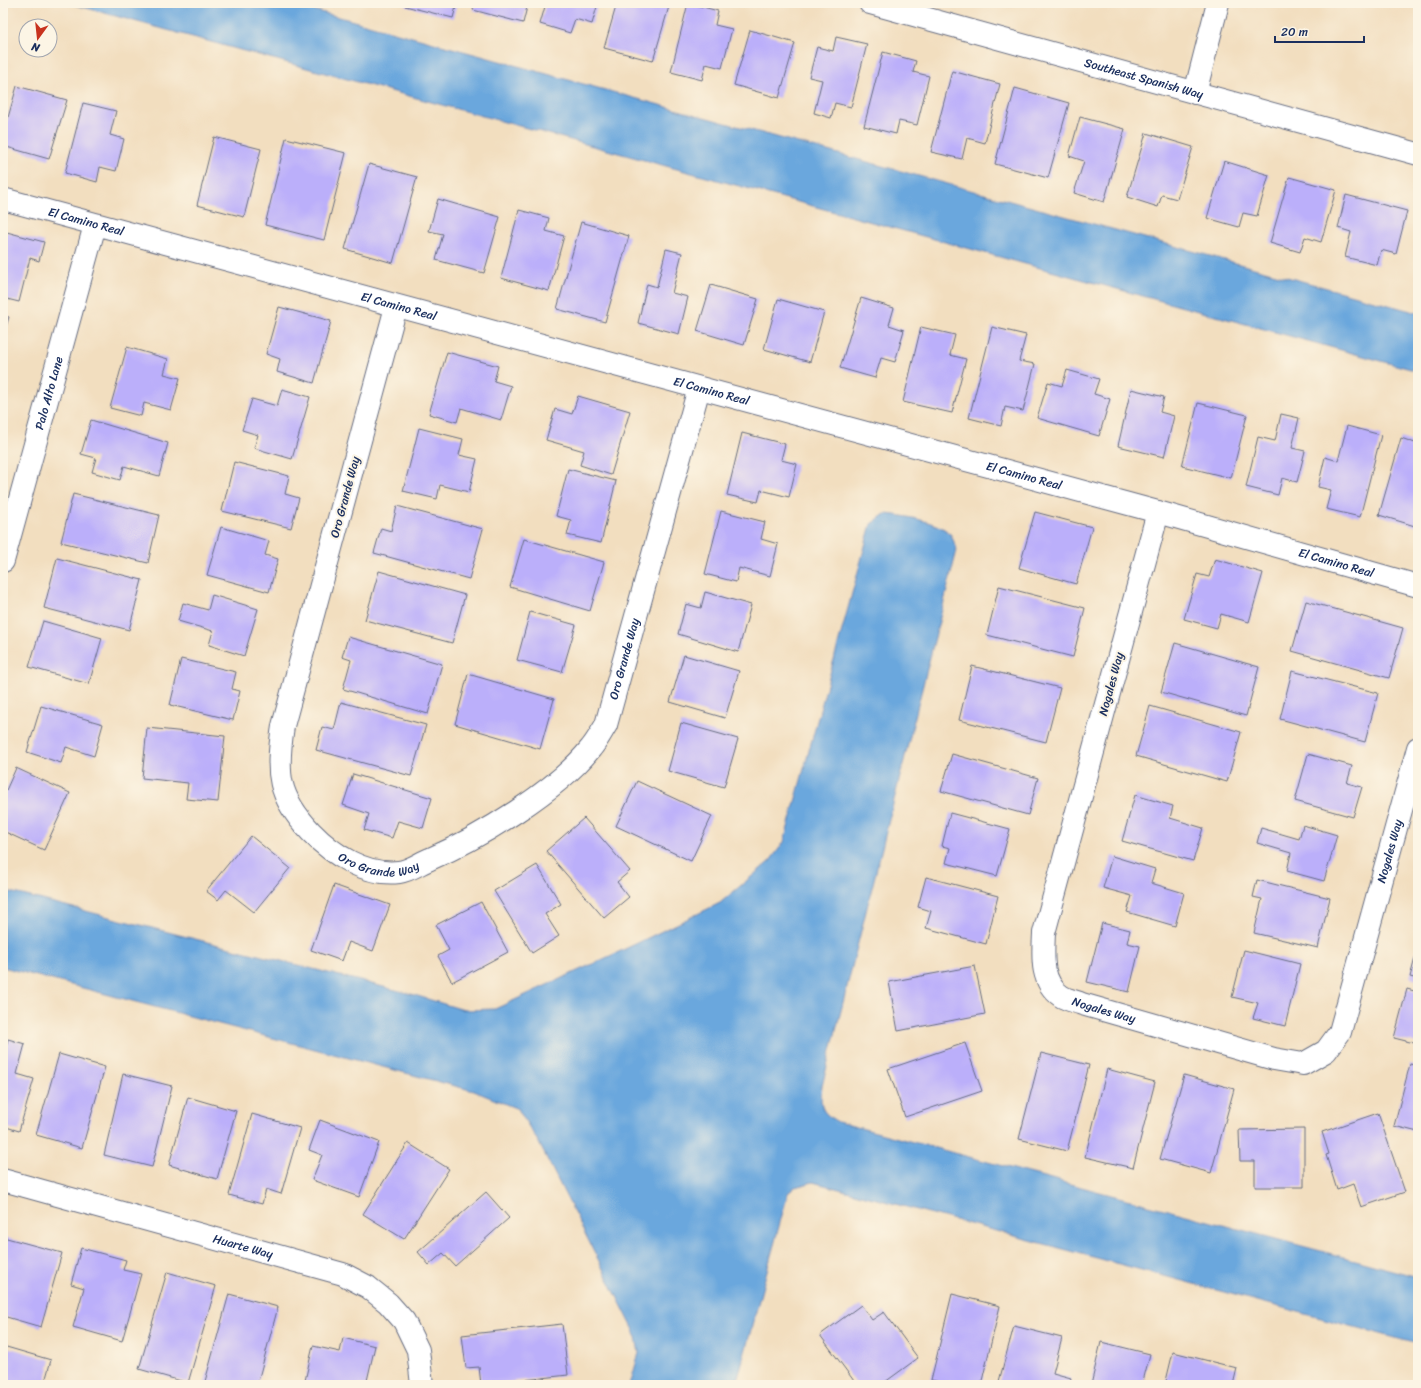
<svg xmlns="http://www.w3.org/2000/svg" width="1421" height="1388" viewBox="0 0 1421 1388" font-family="Sriracha,sans-serif">
  <style>
    .water { fill: #6ba7dd; stroke: #436b9e }
    .building { fill: #bbaffa }
    .lines { fill: none; stroke-linecap: round; stroke-linejoin: round }
    .minor-casing { stroke: #666c80; stroke-width: 24 }
    .minor { stroke: #fff; stroke-width: 22 }
    .labels { text-anchor: middle; dominant-baseline: central; stroke-width: 4; stroke-linejoin: round; paint-order: stroke }
    .street-label { font-size: 12px; fill: #1b2f5e; stroke: #fcf5e5 }
  </style>
  <rect width="100%" height="100%" fill="#fcf5e5"/>
  <filter id="ink" filterUnits="userSpaceOnUse"><feTurbulence type="fractalNoise" baseFrequency=".025" numOctaves="2"/><feDisplacementMap in="SourceGraphic" scale="8" xChannelSelector="R" yChannelSelector="G"/><feConvolveMatrix kernelMatrix="1 2 1 2 8 2 1 2 1" color-interpolation-filters="sRGB"/></filter>
  <filter id="wash" filterUnits="userSpaceOnUse"><feTurbulence type="fractalNoise" baseFrequency=".012" numOctaves="4" result="noise"/><feDisplacementMap in="SourceGraphic" scale="16" xChannelSelector="R" yChannelSelector="G"/><feGaussianBlur stdDeviation="0.9" result="paint"/><feColorMatrix in="noise" values="0 0 0 0 0 0 0 0 0 0 0 0 0 0 0 0 0 1.4 0 .05"/><feComposite in="paint" operator="in"/></filter>
  <g filter="url(#wash)">
    <rect width="100%" height="100%" fill="#f2debf"/>
    <path class="water" d="M 68,3 L 288,3 L 1418,313 L 1418,371 Z
      M 885,514 C 901,515 942,522 951,535 C 953,539 955,545 957,550 L 822,1086 C 820,1106 820,1112 838,1122 L 1418,1277 L 1418,1344 L 813,1182 L 795,1187 L 788,1193 L 736,1385 L 630,1385 L 639,1353 L 635,1332 L 539,1143 L 518,1109 L 474,1091 L 3,967 L 3,890 L 411,994 L 464,1010 L 495,1009 L 625,949 L 720,903 L 770,861 L 784,842 L 871,524 Z"/>
    <g id="blocks">
      <path class="building" d="M 406,3 L 457,3 L 453,18 L 405,6 Z
        M 475,3 L 528,3 L 523,23 L 473,10 Z
        M 546,3 L 598,3 L 592,24 L 575,19 L 570,33 L 540,24 Z
        M 617,3 L 670,3 L 653,61 L 604,48 Z
        M 688,3 L 718,11 L 715,25 L 732,29 L 722,68 L 706,64 L 702,80 L 671,72 Z
        M 750,30 L 795,43 L 779,98 L 734,85 Z
        M 836,37 L 867,44 L 851,107 L 835,103 L 831,118 L 814,113 L 822,80 L 809,77 L 817,47 L 833,51 Z
        M 883,52 L 916,61 L 913,72 L 929,76 L 917,125 L 899,121 L 896,134 L 864,126 Z
        M 952,71 L 1000,84 L 985,143 L 967,138 L 962,159 L 931,152 Z
        M 17,86 L 67,100 L 49,159 L 3,146 L 3,135 Z
        M 1015,88 L 1069,103 L 1048,178 L 995,164 Z
        M 83,103 L 116,111 L 110,135 L 124,139 L 116,171 L 100,167 L 97,182 L 65,173 Z
        M 1080,117 L 1125,129 L 1104,202 L 1074,193 L 1084,161 L 1069,156 Z
        M 1146,133 L 1193,147 L 1177,199 L 1162,195 L 1158,207 L 1127,197 Z
        M 214,137 L 261,149 L 244,217 L 197,205 Z
        M 286,138 L 346,153 L 324,240 L 265,225 Z
        M 1224,161 L 1269,175 L 1257,216 L 1243,213 L 1239,227 L 1207,218 Z
        M 369,164 L 417,177 L 393,263 L 345,249 Z
        M 1289,177 L 1336,190 L 1321,242 L 1305,237 L 1300,252 L 1270,243 Z
        M 1346,195 L 1407,211 L 1396,254 L 1381,250 L 1377,265 L 1345,257 L 1351,232 L 1338,228 Z
        M 438,199 L 500,217 L 484,273 L 436,260 L 443,234 L 429,231 Z
        M 519,210 L 549,218 L 546,231 L 564,236 L 549,291 L 501,278 Z
        M 581,222 L 629,236 L 605,322 L 557,309 Z
        M 3,231 L 44,242 L 39,261 L 30,258 L 19,302 L 3,298 Z
        M 666,249 L 682,253 L 672,293 L 688,297 L 679,334 L 638,323 L 647,284 L 657,287 Z
        M 711,285 L 758,299 L 744,345 L 697,331 Z
        M 861,298 L 894,308 L 889,325 L 904,330 L 895,362 L 881,358 L 875,378 L 840,368 Z
        M 778,299 L 824,312 L 810,362 L 764,349 Z
        M 279,307 L 331,321 L 314,383 L 277,372 L 280,359 L 266,354 Z
        M 3,315 L 9,317 L 3,337 Z
        M 921,327 L 955,335 L 950,355 L 966,359 L 952,413 L 903,402 Z
        M 992,327 L 1026,335 L 1019,361 L 1035,364 L 1023,411 L 1005,407 L 1001,426 L 969,418 Z
        M 127,347 L 168,359 L 164,374 L 180,378 L 171,410 L 144,403 L 141,416 L 110,408 Z
        M 447,352 L 498,366 L 494,381 L 511,386 L 501,420 L 461,408 L 457,422 L 429,414 Z
        M 1067,370 L 1099,379 L 1094,394 L 1110,399 L 1099,436 L 1037,418 L 1048,382 L 1062,386 Z
        M 282,389 L 310,397 L 292,459 L 254,448 L 258,435 L 242,430 L 252,399 L 277,406 Z
        M 1131,389 L 1164,397 L 1160,412 L 1174,416 L 1164,457 L 1118,446 Z
        M 578,396 L 630,411 L 611,475 L 580,465 L 584,451 L 546,440 L 555,409 L 572,414 Z
        M 1198,403 L 1247,415 L 1231,478 L 1182,466 Z
        M 1281,414 L 1299,418 L 1292,448 L 1305,451 L 1297,482 L 1282,478 L 1278,495 L 1246,487 L 1258,437 L 1275,441 Z
        M 91,420 L 168,443 L 159,476 L 124,466 L 120,480 L 92,472 L 96,458 L 81,454 Z
        M 1347,426 L 1381,435 L 1360,517 L 1326,509 L 1331,490 L 1318,487 L 1325,457 L 1338,461 Z
        M 419,428 L 463,439 L 459,455 L 477,459 L 469,492 L 440,485 L 437,499 L 403,491 Z
        M 742,433 L 785,444 L 781,460 L 797,464 L 789,497 L 761,490 L 758,502 L 727,495 Z
        M 1401,438 L 1418,444 L 1418,527 L 1379,515 Z
        M 234,462 L 289,476 L 285,494 L 299,498 L 291,528 L 222,511 Z
        M 568,469 L 616,481 L 601,543 L 567,535 L 571,520 L 556,516 Z
        M 73,494 L 159,515 L 148,563 L 61,542 Z
        M 397,506 L 483,529 L 469,579 L 374,553 L 381,528 L 391,531 Z
        M 721,511 L 765,522 L 761,539 L 778,544 L 770,576 L 739,568 L 736,582 L 705,574 Z
        M 1035,512 L 1092,527 L 1076,584 L 1019,568 Z
        M 221,527 L 269,541 L 265,555 L 278,559 L 269,592 L 207,575 Z
        M 524,539 L 604,562 L 590,611 L 510,587 Z
        M 57,558 L 142,580 L 129,630 L 44,608 Z
        M 1215,559 L 1263,573 L 1249,622 L 1221,614 L 1217,628 L 1184,619 L 1197,574 L 1209,577 Z
        M 379,571 L 465,595 L 452,643 L 365,620 Z
        M 999,586 L 1085,608 L 1073,657 L 987,635 Z
        M 705,592 L 751,605 L 738,652 L 678,634 L 686,604 L 701,608 Z
        M 212,595 L 258,609 L 244,656 L 209,645 L 213,631 L 178,621 L 183,603 L 208,610 Z
        M 1306,601 L 1403,628 L 1389,678 L 1292,651 Z
        M 530,612 L 576,625 L 562,672 L 517,660 Z
        M 43,621 L 102,638 L 89,684 L 29,667 Z
        M 348,637 L 442,664 L 428,714 L 343,689 L 351,660 L 342,657 Z
        M 1175,643 L 1259,667 L 1246,716 L 1161,692 Z
        M 684,655 L 739,671 L 725,718 L 670,702 Z
        M 181,659 L 236,672 L 232,689 L 240,691 L 233,720 L 170,705 Z
        M 972,666 L 1060,688 L 1046,742 L 959,720 Z
        M 1292,671 L 1378,693 L 1365,742 L 1280,719 Z
        M 468,674 L 554,699 L 540,749 L 455,724 Z
        M 341,702 L 426,725 L 411,776 L 316,750 L 322,727 L 334,730 Z
        M 41,706 L 103,724 L 94,756 L 66,747 L 61,763 L 27,752 Z
        M 1150,706 L 1241,732 L 1227,782 L 1136,756 Z
        M 681,723 L 738,739 L 724,787 L 668,771 Z
        M 147,728 L 225,736 L 218,802 L 186,799 L 188,783 L 142,778 Z
        M 952,754 L 1038,778 L 1028,815 L 941,791 Z
        M 1308,754 L 1352,766 L 1347,783 L 1362,787 L 1353,817 L 1295,801 Z
        M 16,768 L 70,793 L 44,850 L 3,831 L 3,797 Z
        M 353,774 L 432,798 L 423,828 L 398,821 L 392,838 L 364,830 L 369,814 L 343,805 Z
        M 637,781 L 712,816 L 691,861 L 616,826 Z
        M 1135,795 L 1173,806 L 1170,818 L 1203,828 L 1193,861 L 1122,841 Z
        M 950,813 L 1010,829 L 997,876 L 946,863 L 950,848 L 942,846 Z
        M 584,818 L 630,871 L 617,882 L 629,897 L 604,918 L 546,851 Z
        M 1303,825 L 1337,835 L 1324,881 L 1287,871 L 1291,853 L 1257,843 L 1261,828 L 1299,839 Z
        M 251,836 L 290,868 L 254,912 L 226,890 L 218,900 L 206,891 Z
        M 1112,856 L 1155,869 L 1151,883 L 1184,893 L 1175,926 L 1127,912 L 1132,896 L 1103,888 Z
        M 537,865 L 561,904 L 545,914 L 559,936 L 532,953 L 494,891 Z
        M 926,877 L 998,896 L 986,944 L 926,928 L 931,911 L 918,907 Z
        M 1257,880 L 1330,898 L 1318,948 L 1254,933 L 1262,899 L 1253,897 Z
        M 334,885 L 390,905 L 373,951 L 349,942 L 342,961 L 311,950 Z
        M 481,902 L 508,952 L 452,982 L 438,956 L 449,950 L 436,925 Z
        M 1102,923 L 1130,930 L 1127,943 L 1140,946 L 1129,992 L 1087,982 Z
        M 1418,947 L 1418,979 L 1410,977 Z
        M 1244,950 L 1300,964 L 1285,1026 L 1253,1018 L 1258,1003 L 1232,997 Z
        M 975,966 L 985,1014 L 898,1031 L 889,982 Z
        M 1407,989 L 1418,992 L 1418,1044 L 1394,1038 Z
        M 8,1039 L 25,1044 L 17,1074 L 34,1079 L 19,1131 L 3,1126 L 3,1058 Z
        M 965,1043 L 982,1091 L 905,1117 L 888,1069 Z
        M 1041,1053 L 1089,1065 L 1067,1151 L 1019,1139 Z
        M 59,1054 L 105,1067 L 82,1148 L 36,1135 Z
        M 1410,1064 L 1418,1066 L 1418,1132 L 1394,1126 Z
        M 1107,1069 L 1155,1082 L 1133,1168 L 1085,1157 Z
        M 123,1074 L 172,1086 L 152,1167 L 104,1155 Z
        M 1184,1075 L 1234,1089 L 1211,1173 L 1160,1159 Z
        M 188,1097 L 236,1111 L 217,1179 L 169,1165 Z
        M 1378,1113 L 1405,1192 L 1361,1207 L 1353,1184 L 1337,1190 L 1326,1155 L 1329,1154 L 1322,1132 Z
        M 252,1114 L 300,1128 L 281,1194 L 266,1189 L 262,1204 L 229,1195 Z
        M 320,1120 L 379,1142 L 359,1197 L 312,1180 L 322,1155 L 309,1150 Z
        M 1304,1129 L 1304,1187 L 1255,1187 L 1255,1161 L 1240,1161 L 1239,1130 Z
        M 408,1143 L 449,1169 L 404,1239 L 363,1214 Z
        M 486,1192 L 509,1218 L 455,1266 L 443,1253 L 429,1265 L 418,1252 Z
        M 3,1237 L 62,1253 L 41,1327 L 3,1316 Z
        M 81,1248 L 126,1260 L 123,1270 L 141,1274 L 122,1341 L 73,1327 L 84,1288 L 71,1284 Z
        M 167,1272 L 216,1286 L 188,1383 L 139,1369 Z
        M 229,1294 L 278,1307 L 257,1385 L 204,1385 Z
        M 952,1294 L 1000,1306 L 981,1385 L 953,1385 L 931,1380 Z
        M 861,1305 L 872,1320 L 884,1312 L 918,1358 L 881,1385 L 857,1385 L 820,1335 Z
        M 562,1324 L 568,1375 L 481,1385 L 479,1367 L 466,1368 L 462,1335 Z
        M 1014,1326 L 1062,1338 L 1053,1373 L 1071,1378 L 1069,1385 L 998,1385 Z
        M 343,1338 L 375,1346 L 366,1385 L 304,1385 L 313,1346 L 340,1352 Z
        M 1101,1342 L 1150,1354 L 1142,1385 L 1091,1385 Z
        M 3,1346 L 51,1360 L 44,1385 L 3,1385 Z
        M 1173,1352 L 1237,1368 L 1233,1385 L 1165,1385 Z"/>
    </g>
  </g>
  <g filter="url(#ink)">
    <use href="#blocks" fill-opacity="0" stroke="#666c80" stroke-width="1"/>
    <g class="lines">
      <defs>
        <g id="minor">
          <path id="s1" d="M 870,3 L 1418,154"/>
          <path d="M 1195,93 L 1218,3"/>
          <path id="s2" d="M 3,199 L 1158,512 L 1418,586"/>
          <path id="s3" d="M 396,307 L 283,726 C 276,773 277,796 311,832 C 333,855 366,876 399,872 C 409,871 420,863 430,859 C 479,838 558,790 591,748 C 597,741 601,733 606,725 L 699,388"/>
          <path id="s4" d="M 1158,512 L 1044,933 C 1043,955 1040,982 1061,996 C 1067,1000 1075,1001 1082,1004 L 1274,1059 L 1303,1064 L 1326,1051 L 1340,1032 L 1418,748"/>
          <path id="s5" d="M 3,561 L 95,225"/>
          <path id="s6" d="M 3,1180 L 343,1274 L 368,1287 L 388,1303 L 404,1321 L 418,1350 L 422,1385"/>
        </g>
      </defs>
      <use href="#minor" class="minor-casing"/>
      <use href="#minor" class="minor"/>
    </g>
  </g>
  <g class="labels">
    <g class="street-label">
      <text stroke="none"><textPath href="#s1" startOffset="284">Southeast Spanish Way</textPath></text>
      <text stroke="none"><textPath href="#s2" startOffset="86">El Camino Real</textPath></text>
      <text stroke="none"><textPath href="#s2" startOffset="410">El Camino Real</textPath></text>
      <text stroke="none"><textPath href="#s2" startOffset="734">El Camino Real</textPath></text>
      <text stroke="none"><textPath href="#s5" startOffset="174">Palo Alto Lane</textPath></text>
      <text stroke="none"><textPath href="#s2" startOffset="1058">El Camino Real</textPath></text>
      <text transform="translate(345 497) rotate(-75)">Oro Grande Way</text>
      <text stroke="none"><textPath href="#s2" startOffset="1382">El Camino Real</textPath></text>
      <text stroke="none"><textPath href="#s3" startOffset="976">Oro Grande Way</textPath></text>
      <text transform="translate(1111 684) rotate(-75)">Nogales Way</text>
      <text stroke="none"><textPath href="#s4" startOffset="994">Nogales Way</textPath></text>
      <text stroke="none"><textPath href="#s3" startOffset="628">Oro Grande Way</textPath></text>
      <text stroke="none"><textPath href="#s4" startOffset="550">Nogales Way</textPath></text>
      <text stroke="none"><textPath href="#s6" startOffset="249">Huarte Way</textPath></text>
    </g>
  </g>
  <rect width="1421" height="1388" fill="none" stroke="#fcf5e5" stroke-width="16"/>
  <g transform="translate(38 38) rotate(195)"><circle r="19" fill="#fcf5e5" stroke="#a2a6af"/>
  <path d="M0-3L7 15L0 10L-7 15Z" fill="#c8321e"/>
  <text y="-6" font-size="11" font-weight="bold" text-anchor="middle" fill="#1b2f5e">N</text>
  </g>
  <path d="M1275 36v6h89v-6" fill="none" stroke="#1b2f5e" stroke-width="2"/>
  <text x="1281" y="36" font-size="12" fill="#1b2f5e" stroke="#fcf5e5" stroke-width="3" paint-order="stroke">20 m</text>
</svg>
